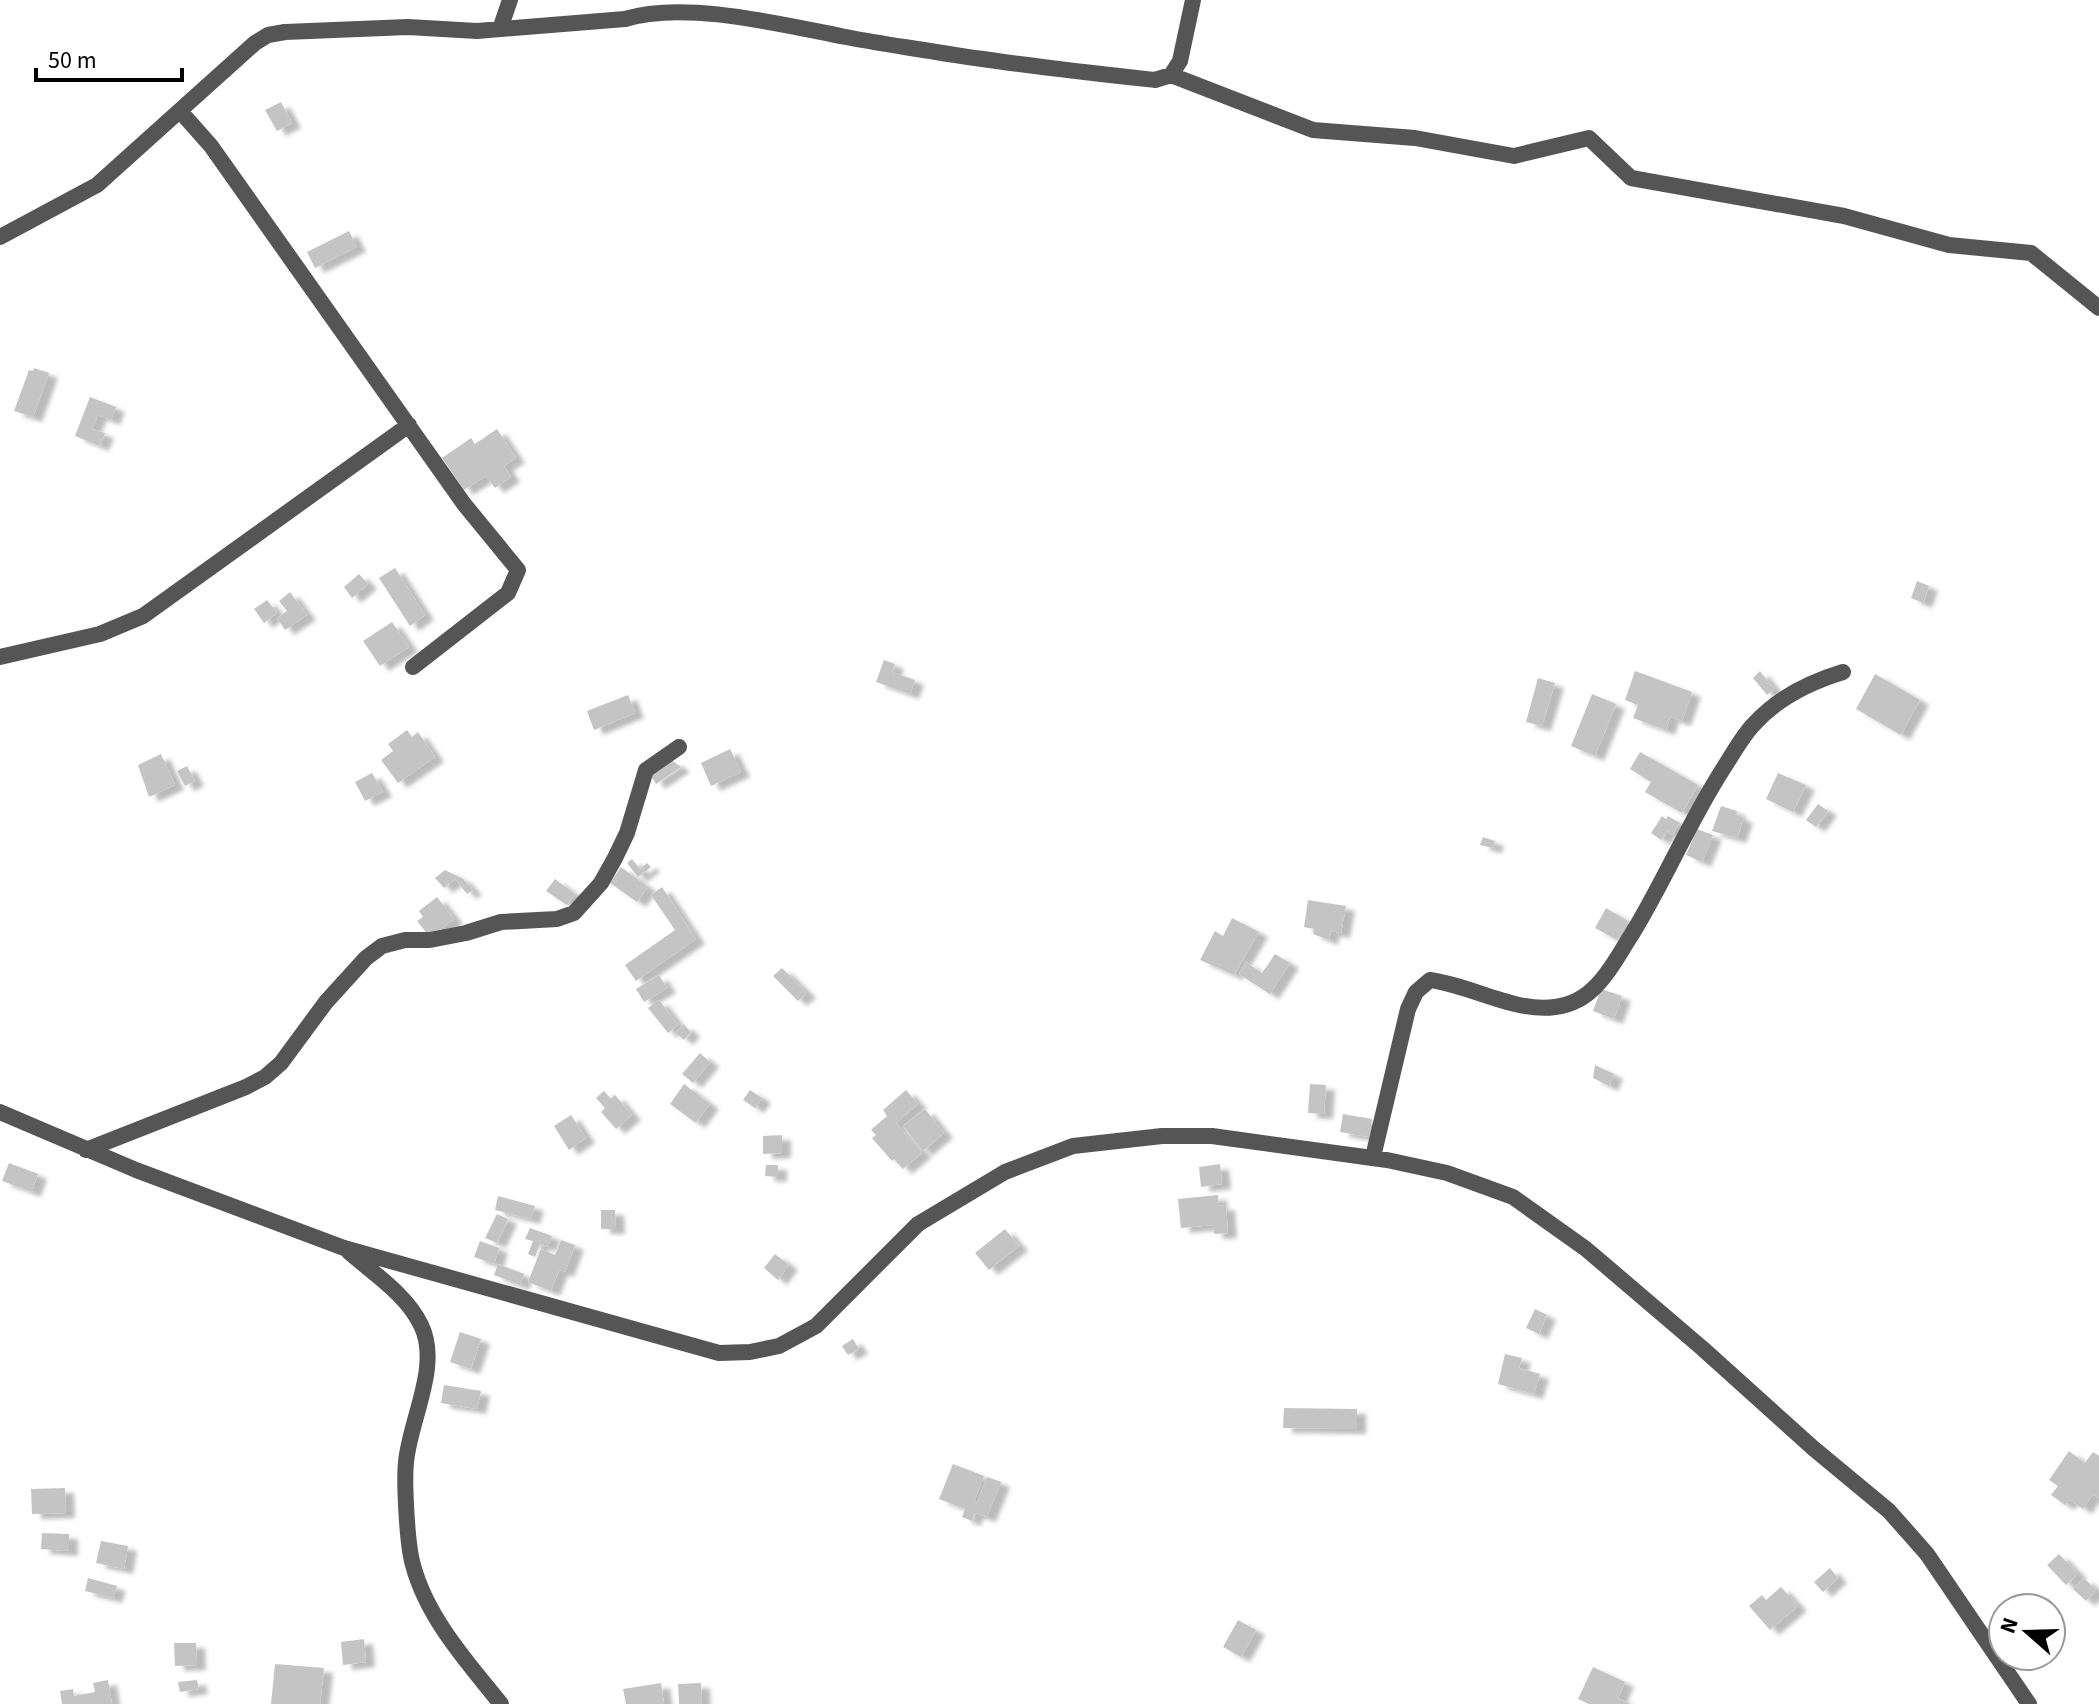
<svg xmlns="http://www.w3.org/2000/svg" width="2099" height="1704" viewBox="0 0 2099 1704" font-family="'Source Sans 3',sans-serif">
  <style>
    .building { fill: #c4c4c4; filter: url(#shadow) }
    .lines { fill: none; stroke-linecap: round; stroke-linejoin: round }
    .street { stroke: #555; stroke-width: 16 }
  </style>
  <defs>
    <filter id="shadow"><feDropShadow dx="9" dy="5" stdDeviation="2" flood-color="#0004"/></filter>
  </defs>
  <rect width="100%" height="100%" fill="#fff"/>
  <path class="building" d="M 281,102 L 292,123 L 277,131 L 265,110 Z
    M 349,231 L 357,247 L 315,268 L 307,252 Z
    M 34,368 L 49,373 L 33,417 L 14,411 L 29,370 L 33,371 Z
    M 90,397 L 116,407 L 111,420 L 98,415 L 92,429 L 105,433 L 100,446 L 75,436 Z
    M 497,429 L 516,458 L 504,466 L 511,477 L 495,488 L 486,476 L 464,490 L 442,458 L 471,438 L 475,444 Z
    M 395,568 L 425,615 L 410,626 L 379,578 Z
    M 359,574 L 368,584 L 352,598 L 344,587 Z
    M 1917,581 L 1929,586 L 1923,603 L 1911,598 Z
    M 290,592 L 307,615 L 285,630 L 277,618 L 287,611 L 279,601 Z
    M 267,600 L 277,613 L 264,623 L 254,609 Z
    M 392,622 L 409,647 L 380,666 L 363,641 Z
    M 884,660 L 895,664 L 892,672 L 915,680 L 910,694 L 876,682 Z
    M 1635,671 L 1692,692 L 1682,721 L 1670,717 L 1666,730 L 1633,718 L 1638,705 L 1625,700 Z
    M 1760,671 L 1774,689 L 1767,695 L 1753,678 Z
    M 1875,674 L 1920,700 L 1901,735 L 1856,709 Z
    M 1538,678 L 1555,683 L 1542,726 L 1526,722 Z
    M 1592,694 L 1616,704 L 1595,756 L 1571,746 Z
    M 628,695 L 635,713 L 594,730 L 587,711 Z
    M 407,730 L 412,737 L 418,732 L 435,757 L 398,783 L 381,760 L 393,751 L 388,744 Z
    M 730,749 L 741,772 L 711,786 L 701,763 Z
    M 1640,752 L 1698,785 L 1682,813 L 1645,792 L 1651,782 L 1630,769 Z
    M 161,754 L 175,785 L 149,797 L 138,765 Z
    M 673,761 L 681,767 L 656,784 L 651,776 Z
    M 187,766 L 195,781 L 185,786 L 177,771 Z
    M 372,773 L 383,792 L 365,801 L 355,782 Z
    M 1778,773 L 1806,785 L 1793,812 L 1766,799 Z
    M 1818,804 L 1828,811 L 1816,827 L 1806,820 Z
    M 1721,806 L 1737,811 L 1736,815 L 1744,818 L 1737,838 L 1712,831 Z
    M 1662,816 L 1666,819 L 1668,816 L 1680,823 L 1672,835 L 1667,831 L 1661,840 L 1651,833 Z
    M 1697,829 L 1713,835 L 1702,862 L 1686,855 Z
    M 1483,837 L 1495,841 L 1493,848 L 1480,845 Z
    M 632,859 L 640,869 L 647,863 L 651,867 L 638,877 L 627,863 Z
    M 621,867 L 648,887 L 637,902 L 610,883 Z
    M 445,870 L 463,879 L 473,890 L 467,894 L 455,879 L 444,888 L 435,878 Z
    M 555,879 L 575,894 L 567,905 L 546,891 Z
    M 662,887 L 696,939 L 636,981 L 625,965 L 675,930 L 651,895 Z
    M 437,897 L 454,919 L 430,937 L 417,921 L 423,917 L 419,911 Z
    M 1308,900 L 1346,906 L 1341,933 L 1331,931 L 1329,940 L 1313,934 L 1314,929 L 1304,927 Z
    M 1606,908 L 1628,921 L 1617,940 L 1595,928 Z
    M 1232,918 L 1259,932 L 1234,975 L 1200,960 L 1215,931 L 1223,936 Z
    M 1275,954 L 1290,963 L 1270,994 L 1239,974 L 1246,962 L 1262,973 Z
    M 782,968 L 807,993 L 798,1001 L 773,976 Z
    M 659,975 L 667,988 L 644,1002 L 636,989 Z
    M 1601,989 L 1622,996 L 1614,1019 L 1593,1011 Z
    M 659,1000 L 678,1025 L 668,1033 L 648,1008 Z
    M 683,1024 L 691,1032 L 684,1040 L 676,1033 Z
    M 700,1053 L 710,1062 L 693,1083 L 682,1074 Z
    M 1595,1065 L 1614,1074 L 1609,1086 L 1593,1078 Z
    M 684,1084 L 710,1104 L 696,1123 L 670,1104 Z
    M 1310,1084 L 1326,1085 L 1324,1114 L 1308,1113 Z
    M 750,1090 L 762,1098 L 755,1108 L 743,1100 Z
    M 906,1090 L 918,1104 L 896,1123 L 922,1153 L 903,1169 L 894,1159 L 892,1161 L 872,1138 L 876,1135 L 871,1130 L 887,1116 L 883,1110 Z
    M 604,1091 L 611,1099 L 615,1095 L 632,1115 L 616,1129 L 601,1112 L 605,1108 L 596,1098 Z
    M 925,1109 L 944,1133 L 923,1151 L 903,1126 Z
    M 1343,1114 L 1372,1119 L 1369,1137 L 1340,1132 Z
    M 571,1115 L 586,1138 L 569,1150 L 554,1126 Z
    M 782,1135 L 782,1153 L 763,1154 L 763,1136 Z
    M 9,1163 L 38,1174 L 32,1192 L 2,1181 Z
    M 1220,1164 L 1222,1184 L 1201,1187 L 1199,1167 Z
    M 766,1165 L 778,1165 L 778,1177 L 765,1176 Z
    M 1218,1195 L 1219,1206 L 1226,1205 L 1228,1233 L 1214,1234 L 1213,1225 L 1181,1228 L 1178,1199 Z
    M 498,1196 L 535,1206 L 531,1219 L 495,1210 Z
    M 601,1210 L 615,1210 L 616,1229 L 601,1229 Z
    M 497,1214 L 508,1219 L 497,1243 L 485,1238 Z
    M 530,1228 L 552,1236 L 547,1247 L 540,1244 L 535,1257 L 528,1254 L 533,1241 L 525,1239 Z
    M 1005,1229 L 1019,1246 L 989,1270 L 975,1253 Z
    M 561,1240 L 575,1245 L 565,1272 L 559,1270 L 551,1291 L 528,1282 L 541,1249 L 555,1255 Z
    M 480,1241 L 499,1248 L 494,1264 L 474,1257 Z
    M 775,1254 L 789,1265 L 778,1280 L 764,1268 Z
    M 498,1264 L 524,1274 L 520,1285 L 494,1275 Z
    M 1535,1309 L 1547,1315 L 1539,1334 L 1526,1328 Z
    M 460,1332 L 481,1339 L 471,1369 L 450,1362 Z
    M 853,1339 L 859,1349 L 848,1355 L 842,1346 Z
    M 1505,1354 L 1522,1358 L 1519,1368 L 1540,1374 L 1534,1394 L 1498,1384 Z
    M 444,1385 L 481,1391 L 477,1409 L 441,1403 Z
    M 1284,1408 L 1357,1409 L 1357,1429 L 1283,1428 Z
    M 2069,1451 L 2085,1463 L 2093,1452 L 2099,1456 L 2099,1498 L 2093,1494 L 2083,1509 L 2070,1500 L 2065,1505 L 2051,1495 L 2058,1486 L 2049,1480 Z
    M 953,1464 L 984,1476 L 974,1502 L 977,1503 L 987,1477 L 1001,1482 L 987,1517 L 975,1513 L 972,1521 L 962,1517 L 965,1509 L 939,1499 Z
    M 65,1488 L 66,1513 L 32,1514 L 31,1489 Z
    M 42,1533 L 69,1534 L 69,1551 L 41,1549 Z
    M 101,1541 L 128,1546 L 124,1569 L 96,1563 Z
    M 2059,1554 L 2078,1574 L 2066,1585 L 2047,1565 Z
    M 1830,1568 L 1838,1578 L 1823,1592 L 1814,1582 Z
    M 88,1578 L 117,1586 L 113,1598 L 85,1591 Z
    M 2084,1578 L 2096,1590 L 2086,1601 L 2073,1589 Z
    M 1781,1587 L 1798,1606 L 1770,1630 L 1749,1606 L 1762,1595 L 1766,1600 Z
    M 1238,1620 L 1256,1630 L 1241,1657 L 1223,1647 Z
    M 364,1639 L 366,1662 L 343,1665 L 341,1642 Z
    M 174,1643 L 196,1643 L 197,1665 L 175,1666 Z
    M 275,1664 L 324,1668 L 320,1704 L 271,1704 Z
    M 1593,1667 L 1625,1682 L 1618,1698 L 1630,1704 L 1589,1704 L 1578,1699 Z
    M 108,1680 L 112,1704 L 62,1704 L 60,1691 L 73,1689 L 74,1696 L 95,1692 L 93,1683 Z
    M 197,1680 L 199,1689 L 180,1692 L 178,1682 Z
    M 661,1683 L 664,1704 L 626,1704 L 623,1689 Z
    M 701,1683 L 702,1704 L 679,1704 L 678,1684 Z"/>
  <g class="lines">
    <path class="street" d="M 500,29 L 510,0
      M 1171,75 L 1313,130 L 1415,138 L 1514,156 L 1589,138 L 1631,178 L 1844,216 L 1949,245 L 2031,253 L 2099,308
      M 180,111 L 211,146 L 464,504 L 518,570 L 508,593 L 413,667
      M 0,237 L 97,185 L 255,43 L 268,35 L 285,32 L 408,27 L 477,31 L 625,19 C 685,0 783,25 846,37 C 876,43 906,47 936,52 C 1008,64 1082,72 1155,80 L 1171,75 L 1180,61 L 1193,0
      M 0,657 L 100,634 L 143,616 L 409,425
      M 0,1112 L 136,1170 L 344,1248 L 719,1353 L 750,1352 L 779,1346 L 816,1326 L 918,1224 L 1005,1172 L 1073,1146 L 1162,1136 L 1212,1136 L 1387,1160 L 1447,1173 L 1513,1197 L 1586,1249 L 1702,1348 L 1813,1448 L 1889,1511 L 1927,1554 L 2029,1704
      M 86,1150 L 246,1087 L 265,1077 L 281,1063 L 326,1002 L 366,958 L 382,946 L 405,940 L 430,940 L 466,933 L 501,922 L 557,919 L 574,913 L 601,883 L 615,858 L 627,833 L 646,770 L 679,747
      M 1373,1157 L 1408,1009 L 1416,992 L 1430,980 C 1470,985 1516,1013 1555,1007 C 1571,1005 1586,997 1597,985 C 1611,971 1621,951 1632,934 C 1665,880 1689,822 1723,769 C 1733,754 1742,736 1755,723 C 1779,697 1810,682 1843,672
      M 349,1252 C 374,1274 406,1294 421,1325 C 441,1366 410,1419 406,1462 C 404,1483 407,1545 413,1565 C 427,1618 468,1663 501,1704"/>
  </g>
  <g transform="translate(2027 1632) rotate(290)"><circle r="38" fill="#ffffff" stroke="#999999" stroke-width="2"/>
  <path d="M0-6L14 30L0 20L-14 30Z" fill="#000000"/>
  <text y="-12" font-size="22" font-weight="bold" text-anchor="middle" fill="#000000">N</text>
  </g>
  <path d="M36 68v12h146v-12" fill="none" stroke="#000000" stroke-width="4"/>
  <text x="48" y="68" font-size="24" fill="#000000" stroke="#ffffff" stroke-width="6" paint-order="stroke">50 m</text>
</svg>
